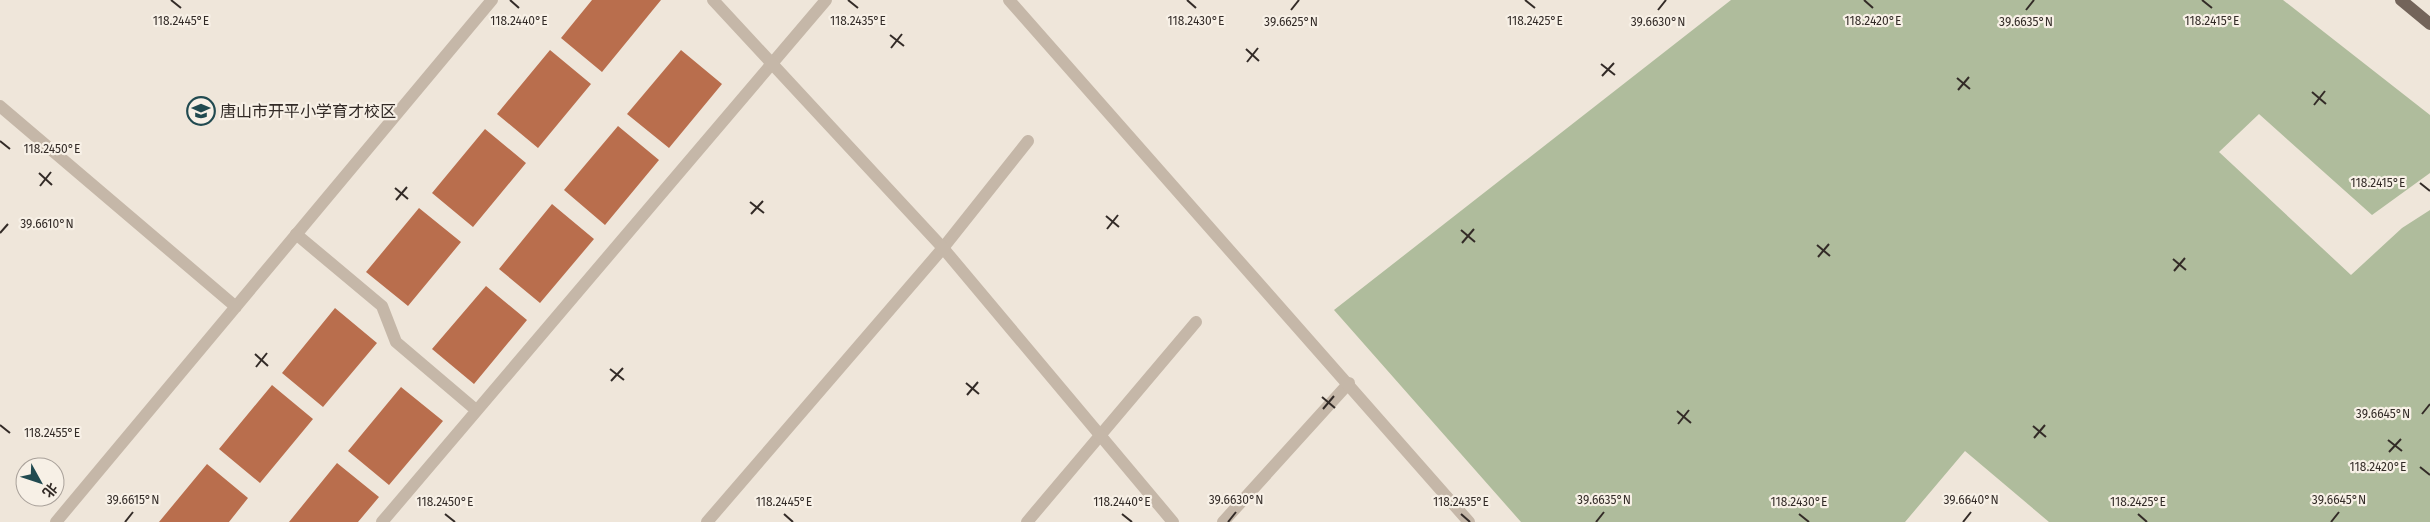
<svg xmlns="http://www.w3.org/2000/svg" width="2430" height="522" viewBox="0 0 2430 522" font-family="'Fira Sans','Noto Sans SC',sans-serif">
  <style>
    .green { fill: #afbc9c }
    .building { fill: #b96e4d }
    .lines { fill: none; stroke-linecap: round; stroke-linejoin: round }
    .service { stroke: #c5b7a8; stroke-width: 12 }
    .minor { stroke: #c5b7a8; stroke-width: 12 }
    .tertiary { stroke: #c5b7a8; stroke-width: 12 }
    .primary { stroke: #73645a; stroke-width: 12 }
    .ticks { fill: none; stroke: #332b27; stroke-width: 2 }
    .labels { text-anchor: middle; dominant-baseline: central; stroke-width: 4.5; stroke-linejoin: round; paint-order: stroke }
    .poi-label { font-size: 16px; fill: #332b27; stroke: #f7f0e6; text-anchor: start }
    .ticks-label { font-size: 12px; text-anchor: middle; fill: #332b27; stroke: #f7f0e6; stroke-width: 4.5; stroke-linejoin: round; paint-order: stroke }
  </style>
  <rect width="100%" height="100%" fill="#efe6da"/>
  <path class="green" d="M 1731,0 L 2283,0 L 2430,115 L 2430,173 L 2372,215 L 2259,114 L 2219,152 L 2351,275 L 2402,228 L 2430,210 L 2430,522 L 2049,522 L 1965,451 L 1905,522 L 1521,522 L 1334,310 Z"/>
  <path class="building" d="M 592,0 L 661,0 L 602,72 L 561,38 Z
    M 550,50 L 591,84 L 538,148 L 497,114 Z
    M 681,50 L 722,84 L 669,148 L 627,114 Z
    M 618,126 L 659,160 L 605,225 L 564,190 Z
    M 485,129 L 526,163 L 473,227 L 432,193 Z
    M 552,204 L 594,239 L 540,303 L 499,269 Z
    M 419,208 L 461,242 L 408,306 L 366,272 Z
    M 486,286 L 527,320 L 474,384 L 432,349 Z
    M 335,308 L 377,343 L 323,407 L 282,373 Z
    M 272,385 L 313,419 L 260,483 L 219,449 Z
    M 401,387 L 443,421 L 389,485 L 348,451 Z
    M 337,463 L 379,497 L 358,522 L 289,522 Z
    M 207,464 L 248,498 L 229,522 L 159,522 Z"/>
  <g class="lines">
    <path class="service" d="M 296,234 L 382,306 L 396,342 L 476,410
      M 943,248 L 1028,141
      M 382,522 L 826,0
      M 1027,522 L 1196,322"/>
    <path class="minor" d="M 713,0 L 943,248 L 1173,522
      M 0,106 L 236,307
      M 56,522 L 492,0
      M 707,522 L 943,248
      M 1223,522 L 1349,383"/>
    <path class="tertiary" d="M 1009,0 L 1469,522"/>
    <path class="primary" d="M 2401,0 L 2430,24"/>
  </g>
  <path class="ticks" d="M 171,0 L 181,8M 510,0 L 519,8M 848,0 L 858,8M 1187,0 L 1196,8M 1525,0 L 1535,8M 1864,0 L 1873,8M 2202,0 L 2212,8M 1291,10 L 1299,0M 1658,10 L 1666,0M 2026,10 L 2034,0M 890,35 L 904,46M 891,48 L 902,34M 1246,49 L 1259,61M 1247,62 L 1258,48M 1601,64 L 1615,75M 1602,76 L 1614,63M 1957,78 L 1970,89M 1958,90 L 1969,77M 2312,92 L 2326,104M 2314,105 L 2325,91M 0,141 L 10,149M 39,173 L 52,185M 2420,183 L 2430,191M 40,186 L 51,172M 395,188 L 408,199M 396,200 L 407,187M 750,202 L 764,213M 751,214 L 763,201M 1106,216 L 1119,227M 1107,229 L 1118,215M 1461,230 L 1475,242M 0,233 L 8,224M 1462,243 L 1474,229M 1817,245 L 1830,256M 1818,257 L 1829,244M 2173,259 L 2186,270M 2174,271 L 2185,258M 255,354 L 268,366M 256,367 L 267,353M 610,369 L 624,380M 611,381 L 623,368M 966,383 L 979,394M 967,395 L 978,382M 1322,397 L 1335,408M 1323,409 L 1334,396M 1677,411 L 1691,423M 2422,414 L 2430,404M 1678,424 L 1689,410M 0,425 L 10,433M 2033,426 L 2046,437M 2034,438 L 2045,425M 2388,440 L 2402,451M 2389,452 L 2401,439M 2420,467 L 2430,475M 445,514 L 455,522M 784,514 L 793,522M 1122,514 L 1132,522M 1461,514 L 1470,522M 1799,514 L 1809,522M 2138,514 L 2147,522M 125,522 L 133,512M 1228,522 L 1236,512M 1596,522 L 1604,512M 1963,522 L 1971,512M 2331,522 L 2339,512"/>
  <defs>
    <symbol id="school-ring" viewBox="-11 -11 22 22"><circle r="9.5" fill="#f7f0e6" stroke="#214a50" stroke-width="1.5"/><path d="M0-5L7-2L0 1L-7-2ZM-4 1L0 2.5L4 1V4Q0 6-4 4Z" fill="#214a50"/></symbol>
  </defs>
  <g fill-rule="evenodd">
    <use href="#school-ring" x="185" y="95" width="32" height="32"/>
  </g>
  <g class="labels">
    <g class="poi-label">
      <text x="220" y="111">唐山市开平小学育才校区</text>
    </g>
  </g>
  <g class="ticks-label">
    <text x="181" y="25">118.2445°E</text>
    <text x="519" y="25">118.2440°E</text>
    <text x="858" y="25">118.2435°E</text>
    <text x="1196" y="25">118.2430°E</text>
    <text x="1873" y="25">118.2420°E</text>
    <text x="2212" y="25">118.2415°E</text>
    <text x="1535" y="25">118.2425°E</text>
    <text x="1291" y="26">39.6625°N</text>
    <text x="1658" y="26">39.6630°N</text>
    <text x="2026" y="26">39.6635°N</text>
    <text x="52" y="153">118.2450°E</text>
    <text x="2378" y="187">118.2415°E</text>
    <text x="47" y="228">39.6610°N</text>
    <text x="2383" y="418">39.6645°N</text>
    <text x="52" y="437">118.2455°E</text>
    <text x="2378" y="471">118.2420°E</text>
    <text x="133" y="504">39.6615°N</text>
    <text x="1236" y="504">39.6630°N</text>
    <text x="1604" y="504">39.6635°N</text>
    <text x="1971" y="504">39.6640°N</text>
    <text x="2339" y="504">39.6645°N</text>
    <text x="445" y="506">118.2450°E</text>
    <text x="784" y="506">118.2445°E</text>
    <text x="1122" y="506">118.2440°E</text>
    <text x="1461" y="506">118.2435°E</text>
    <text x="1799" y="506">118.2430°E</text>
    <text x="2138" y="506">118.2425°E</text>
  </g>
  <g transform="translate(40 482) rotate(130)"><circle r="24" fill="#f7f0e6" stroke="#a9a19a"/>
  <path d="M0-4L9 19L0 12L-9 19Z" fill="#214a50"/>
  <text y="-8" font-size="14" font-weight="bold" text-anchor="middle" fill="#332b27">北</text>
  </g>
</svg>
